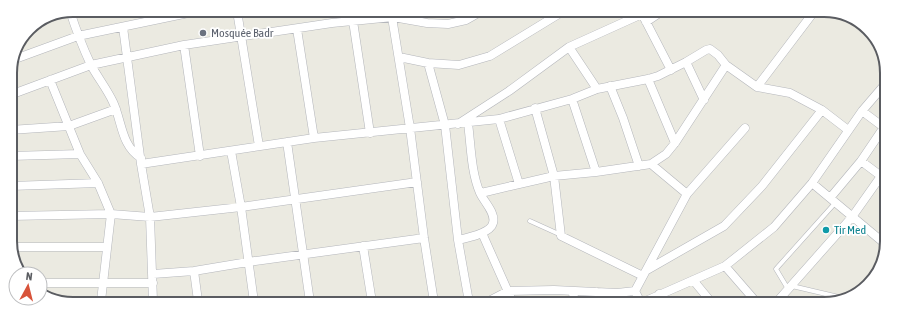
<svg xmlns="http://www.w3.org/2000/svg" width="897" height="314" viewBox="0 0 897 314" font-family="'Asap Condensed',sans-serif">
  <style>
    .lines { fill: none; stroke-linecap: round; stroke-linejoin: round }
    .lane-casing { stroke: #b4b6bb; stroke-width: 5 }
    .street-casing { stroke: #b4b6bb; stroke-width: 9 }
    .lane { stroke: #fff; stroke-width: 4 }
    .street { stroke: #fff; stroke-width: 8 }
    .worship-dot { fill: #6b7280; stroke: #fff; stroke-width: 1.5 }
    .culture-dot { fill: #0f9aa8; stroke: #fff; stroke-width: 1.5 }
    .labels { text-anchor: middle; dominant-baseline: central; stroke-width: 3.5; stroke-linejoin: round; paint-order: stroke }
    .worship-label { font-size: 12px; fill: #5b616d; stroke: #fff; text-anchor: start }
    .culture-label { font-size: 12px; fill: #0d838f; stroke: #fff; text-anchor: start }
    .rim { fill: none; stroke: #5a5c61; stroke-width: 2 }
  </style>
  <rect width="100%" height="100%" fill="#ebeae1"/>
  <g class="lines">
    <defs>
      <path id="lane" d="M 530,221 L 561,235
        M 792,286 L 843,298
        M 788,289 L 776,269 L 836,202"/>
      <path id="street" d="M 70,11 C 76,30 83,48 91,65 C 98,78 107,89 113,102 C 122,121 121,146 141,158
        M 237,11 L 259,146
        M 391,11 L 410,128 L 424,238 L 434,302
        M 641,12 L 671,70
        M 353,21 L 370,133
        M 646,22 L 661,12
        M 858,23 L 875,40
        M 123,27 L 141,164 L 150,217 L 153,301
        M 297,29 L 314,138
        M 184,45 L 200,156
        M 569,47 L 597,89
        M 399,57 L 428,63 L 459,65 L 490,56 L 562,12
        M 15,59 L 78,36 L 198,11
        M 686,62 L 704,100
        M 428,63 L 445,125 L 458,240 L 469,302
        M 648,79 L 675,143
        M 50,80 L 80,154 L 98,183 L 111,214 L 101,301
        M 610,86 L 623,118 L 639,166
        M 757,87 L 813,13
        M 10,95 L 91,65 L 184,45 L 332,23 L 393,17 L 427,23 L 448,24 L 466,20 L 480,12
        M 572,99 L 596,172
        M 535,108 L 554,176 L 561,236 L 643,276
        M 862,111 L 886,129
        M 499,119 L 519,184
        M 458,124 L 509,91 L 569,47 L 642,14
        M 10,130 L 69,126 L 116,109
        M 287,142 L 310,302
        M 231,151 L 241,207 L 254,302
        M 11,156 L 80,154
        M 861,161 L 881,176
        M 141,164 L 314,138 L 499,119 L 572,99 L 597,89 L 648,79 L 658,76 L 686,62 L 706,50 L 710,49 L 718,55 L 726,65 L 757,87 L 790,93 L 822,110 L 848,130
        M 651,164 L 687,194
        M 812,183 L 884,243
        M 11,186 L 98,183
        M 481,193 L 554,176 L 596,172 L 651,164 L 666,154 L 675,143 L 726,65
        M 830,198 L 861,161 L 884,127
        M 11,216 L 111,214 L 150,217 L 241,207 L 417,182
        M 482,233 L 513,303
        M 458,240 C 467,238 491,233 493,223 C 496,213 484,202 480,193 C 471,172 471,146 468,123
        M 363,246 L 372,302
        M 11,247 L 107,247
        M 725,266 L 758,304
        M 647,270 L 724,226 L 762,186 L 822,110
        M 194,271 L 198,301
        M 153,274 L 194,271 L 248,262 L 424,238
        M 693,280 L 712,303
        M 40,283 L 153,283
        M 572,291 L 576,303
        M 596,292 L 602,303
        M 659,294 L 665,303
        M 487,302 L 508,291 L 554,290 L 617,293 L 635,291
        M 641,303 L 725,266 L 774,227 L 812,183 L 862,111 L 886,83
        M 641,303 L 635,291 L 687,194 L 745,128
        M 775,304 L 852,217 L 881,176 L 885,174"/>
    </defs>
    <use href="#lane" class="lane-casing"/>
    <use href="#street" class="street-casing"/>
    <use href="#lane" class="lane"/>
    <use href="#street" class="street"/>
  </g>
  <circle class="worship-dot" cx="203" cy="33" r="4"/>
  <circle class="culture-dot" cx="826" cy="230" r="4"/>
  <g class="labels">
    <g class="worship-label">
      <text x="211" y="33">Mosquée Badr</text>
    </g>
    <g class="culture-label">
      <text x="834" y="230">Tir Med</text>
    </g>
  </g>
  <path d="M0 0H897V314H0ZM73 17H824A56 56 0 0 1 880 73V241A56 56 0 0 1 824 297H73A56 56 0 0 1 17 241V73A56 56 0 0 1 73 17Z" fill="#fff" fill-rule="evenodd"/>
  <path class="rim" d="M73 17H824A56 56 0 0 1 880 73V241A56 56 0 0 1 824 297H73A56 56 0 0 1 17 241V73A56 56 0 0 1 73 17Z"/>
  <g transform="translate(28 286) rotate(7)"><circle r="19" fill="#ffffff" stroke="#bdbec0"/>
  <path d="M0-3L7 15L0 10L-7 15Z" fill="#d8533a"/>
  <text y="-6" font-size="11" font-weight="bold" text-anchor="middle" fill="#5a5c61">N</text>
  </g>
</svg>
